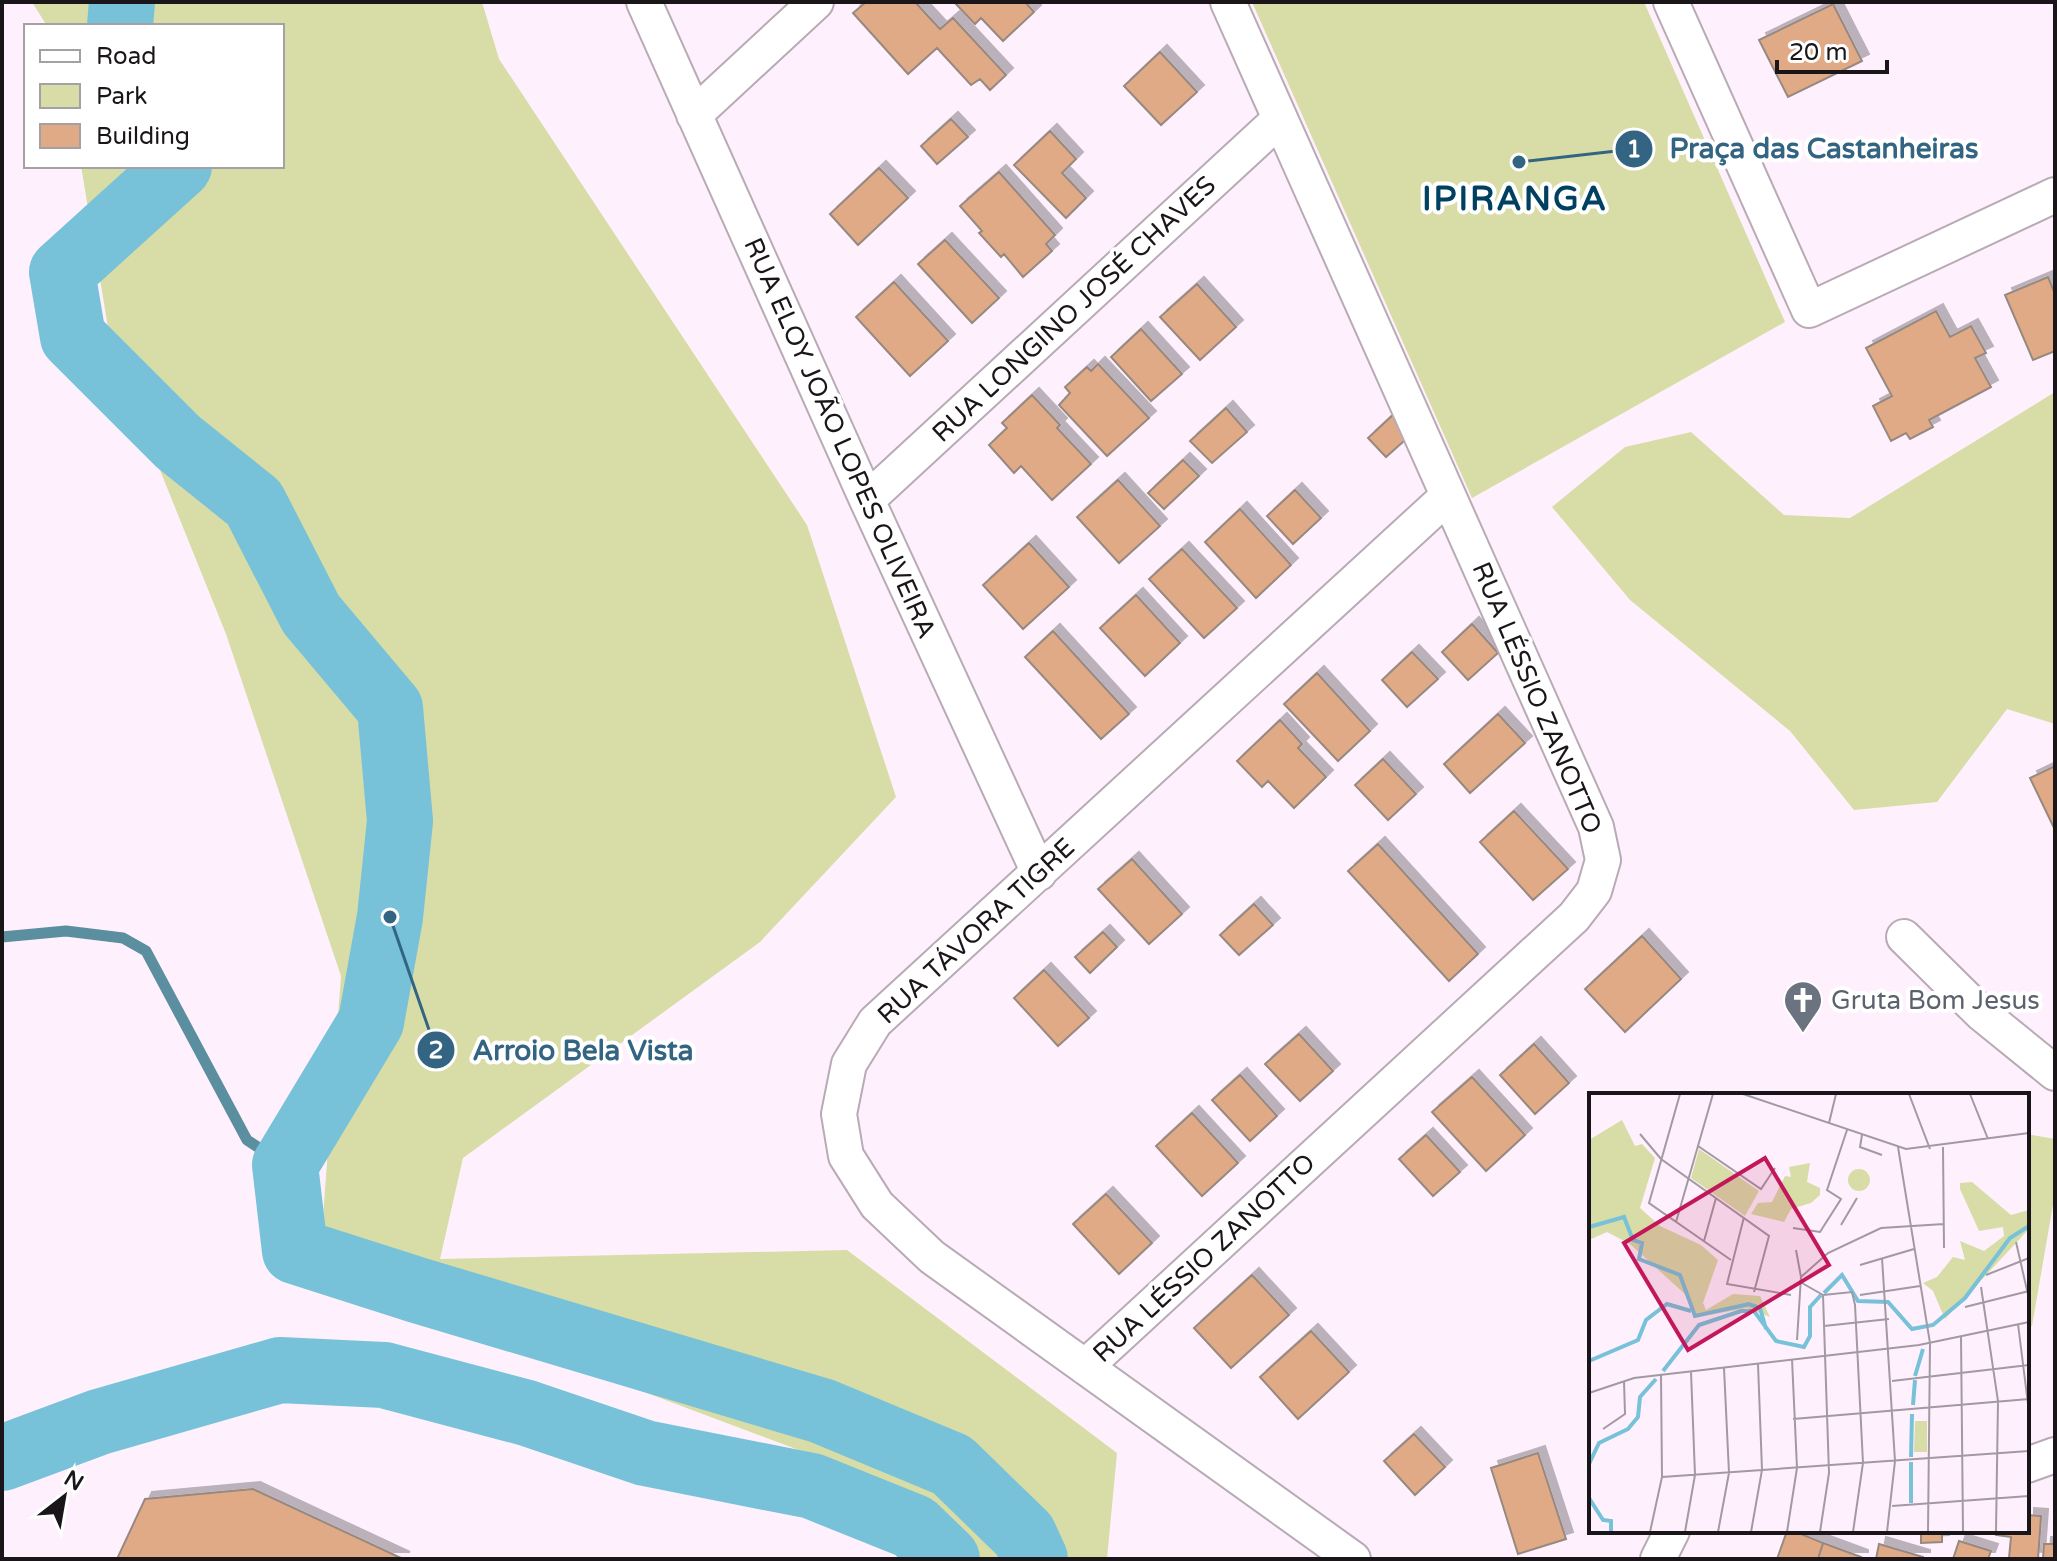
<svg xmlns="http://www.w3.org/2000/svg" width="2057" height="1561" viewBox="0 0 2057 1561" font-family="'Varela Round',sans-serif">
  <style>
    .green { fill: #d8dca6 }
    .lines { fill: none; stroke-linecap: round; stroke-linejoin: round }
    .stream { stroke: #5b8e9f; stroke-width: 11 }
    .river { stroke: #77c2d8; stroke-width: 66 }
    .building { fill: #e1aa86; stroke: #978980; stroke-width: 2; filter: url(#shadow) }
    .minor-casing { stroke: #b8abb6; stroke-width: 38 }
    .minor { stroke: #fff; stroke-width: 34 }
    .labels { text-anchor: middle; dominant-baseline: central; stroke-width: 8; stroke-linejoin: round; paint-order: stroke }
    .street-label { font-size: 26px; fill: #1a1519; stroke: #fff }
    .worship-label { font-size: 26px; fill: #5b616d; stroke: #fff; text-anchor: start }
    .district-label { font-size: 34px; font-weight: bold; letter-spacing: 2px; fill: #004161; stroke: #fff }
    .inset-river { fill: none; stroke: #77c2d8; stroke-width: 4 }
    .inset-road { fill: none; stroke: #a399a2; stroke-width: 2 }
    .view { fill: #c2185b; fill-opacity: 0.15; stroke: #c2185b; stroke-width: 4 }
    .inset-edge { fill: none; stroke: #1a1519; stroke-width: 4 }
    .leader { fill: none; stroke: #336482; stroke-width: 3 }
    .callout-dot { fill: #336482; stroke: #fff; stroke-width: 3 }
    .mark-label { font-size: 24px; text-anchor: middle; font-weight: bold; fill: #fff }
    .callout-label { font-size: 28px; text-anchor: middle; font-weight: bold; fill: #336482; stroke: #fff; stroke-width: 8; stroke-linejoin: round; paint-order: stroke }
  </style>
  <defs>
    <filter id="shadow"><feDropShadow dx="7" dy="-7" stdDeviation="0" flood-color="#0004"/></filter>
  </defs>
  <rect width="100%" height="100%" fill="#fef1fd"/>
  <path class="green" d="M 32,2 L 482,2 L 499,59 L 807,525 L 896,797 L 760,942 L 463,1158 L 440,1259 L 847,1250 L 1117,1453 L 1107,1559 L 956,1559 L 903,1489 L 319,1270 L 341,976 L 226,634 L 112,351 L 81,166 L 282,166 L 282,26 L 47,26 Z
    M 1252,2 L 1644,2 L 1785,322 L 1472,498 Z
    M 2055,392 L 2055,724 L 2007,709 L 1937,802 L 1854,810 L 1790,731 L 1630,600 L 1552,507 L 1625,447 L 1691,432 L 1784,515 L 1850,518 Z
    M 2027,1134 L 2055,1139 L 2055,1193 L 2032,1326 L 2027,1325 Z"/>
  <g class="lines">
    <path class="stream" d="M 2,937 L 66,931 L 123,938 L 146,951 L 247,1140 L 285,1165"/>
    <path class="river" d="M 120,26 L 122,2
      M 179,166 L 62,272 L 73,337 L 178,442 L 254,503 L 311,614 L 390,708 L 400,821 L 390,917 L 371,1022 L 285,1165 L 295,1251 L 417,1290 L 822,1411 L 952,1465 L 1024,1535 L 1035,1559
      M 2,1458 L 99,1422 L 280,1370 L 384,1375 L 527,1413 L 645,1453 L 812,1486 L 914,1527 L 947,1559"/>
  </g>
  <path class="building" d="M 866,2 L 915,2 L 940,29 L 953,18 L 1006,75 L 990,90 L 980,79 L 971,85 L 937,48 L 908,74 L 853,13 Z
    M 954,2 L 1025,2 L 1034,12 L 1003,41 L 981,18 L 975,24 Z
    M 1833,4 L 1862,61 L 1788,97 L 1759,40 Z
    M 1160,52 L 1197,92 L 1161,125 L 1124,86 Z
    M 951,119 L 968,137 L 937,164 L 921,146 Z
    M 1050,131 L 1076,159 L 1062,173 L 1086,198 L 1066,218 L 1014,165 Z
    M 879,168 L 908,198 L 858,245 L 830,214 Z
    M 999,172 L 1055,235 L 1046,244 L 1052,251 L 1023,277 L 1004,254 L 1001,257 L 979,233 L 982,231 L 960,206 Z
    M 945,240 L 999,298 L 972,323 L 918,264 Z
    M 2048,277 L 2055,294 L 2055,351 L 2033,360 L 2005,295 Z
    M 894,282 L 948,341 L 910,376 L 856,317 Z
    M 1197,284 L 1236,327 L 1200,360 L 1160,317 Z
    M 1936,311 L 1950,337 L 1971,326 L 1986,353 L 1975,358 L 1991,387 L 1929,420 L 1933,427 L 1910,439 L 1906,433 L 1891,441 L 1873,406 L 1892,396 L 1866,348 Z
    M 1141,329 L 1182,374 L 1151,401 L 1111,357 Z
    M 1098,364 L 1149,418 L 1107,456 L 1059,405 L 1070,393 L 1065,387 L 1087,367 L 1091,371 Z
    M 1032,395 L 1060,425 L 1057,428 L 1091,464 L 1052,500 L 1021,466 L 1014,473 L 989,445 L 1007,428 L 1002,423 Z
    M 1226,408 L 1247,432 L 1212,463 L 1190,441 Z
    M 1395,413 L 1413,433 L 1386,457 L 1368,438 Z
    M 1183,460 L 1199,476 L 1164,509 L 1148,493 Z
    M 1118,480 L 1160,526 L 1119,563 L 1077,517 Z
    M 1295,490 L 1321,518 L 1293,544 L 1267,516 Z
    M 1240,509 L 1291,565 L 1256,598 L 1205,542 Z
    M 1029,543 L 1069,587 L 1023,629 L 983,585 Z
    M 1182,549 L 1237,608 L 1204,638 L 1149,579 Z
    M 1136,595 L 1180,643 L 1145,676 L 1100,628 Z
    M 1472,624 L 1498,653 L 1468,680 L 1442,652 Z
    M 1053,631 L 1129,714 L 1101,739 L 1025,657 Z
    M 1412,652 L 1438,679 L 1407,707 L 1382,680 Z
    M 1317,673 L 1370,731 L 1338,761 L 1284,704 Z
    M 1498,714 L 1525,743 L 1470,793 L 1444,764 Z
    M 1280,720 L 1302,744 L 1298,748 L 1326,777 L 1294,808 L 1268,781 L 1262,787 L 1237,761 Z
    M 1383,759 L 1416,794 L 1388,820 L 1355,785 Z
    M 2055,766 L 2055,830 L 2030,778 Z
    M 1514,811 L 1568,869 L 1533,900 L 1480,842 Z
    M 1378,844 L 1478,954 L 1449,981 L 1348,871 Z
    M 1132,859 L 1182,914 L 1149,944 L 1098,889 Z
    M 1254,904 L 1273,925 L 1239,955 L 1220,935 Z
    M 1103,932 L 1117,947 L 1090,973 L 1075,957 Z
    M 1642,936 L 1681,979 L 1625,1032 L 1585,989 Z
    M 1044,970 L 1089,1018 L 1058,1046 L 1014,998 Z
    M 1299,1034 L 1333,1071 L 1300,1101 L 1265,1064 Z
    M 1534,1044 L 1569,1083 L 1535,1114 L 1500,1075 Z
    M 1240,1075 L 1277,1116 L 1250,1141 L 1212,1100 Z
    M 1472,1077 L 1525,1135 L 1486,1171 L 1432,1112 Z
    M 1192,1113 L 1238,1163 L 1202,1196 L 1156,1146 Z
    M 1426,1135 L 1460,1172 L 1433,1196 L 1399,1159 Z
    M 1106,1194 L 1152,1243 L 1119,1274 L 1073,1224 Z
    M 1252,1275 L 1289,1315 L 1231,1368 L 1194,1328 Z
    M 1311,1331 L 1349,1372 L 1298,1419 L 1260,1377 Z
    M 1414,1434 L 1445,1467 L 1415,1495 L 1384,1461 Z
    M 1538,1453 L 1566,1539 L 1518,1554 L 1491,1468 Z
    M 253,1489 L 403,1559 L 117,1559 L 145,1499 Z
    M 2027,1515 L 2041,1516 L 2038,1559 L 2009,1558 L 2011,1537 L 1996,1535 L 1997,1531 L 2027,1531 Z
    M 1787,1531 L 1794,1531 L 1823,1543 L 1818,1559 L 1777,1559 Z
    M 1921,1531 L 1942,1531 L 1942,1542 L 1921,1543 Z
    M 1959,1541 L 1991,1551 L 1988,1559 L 1953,1559 Z
    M 1823,1543 L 1861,1557 L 1861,1559 L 1818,1559 Z
    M 1879,1544 L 1923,1557 L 1923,1559 L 1876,1559 Z
    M 2044,1544 L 2055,1544 L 2055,1559 L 2043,1559 Z"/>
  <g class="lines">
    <defs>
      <path id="minor" d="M 644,2 L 867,500 L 1039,873
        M 1671,2 L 1809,310 L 2055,195
        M 694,115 L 816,2
        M 867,500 L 1280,119
        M 1904,937 L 1981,1013 L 2055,1073
        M 1085,1367 L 1574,917 L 1594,891 L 1603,860 L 1596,827 L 1228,2
        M 2027,1465 L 2055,1455
        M 1353,1559 L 932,1257 L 877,1205 L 846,1156 L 839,1114 L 849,1064 L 875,1022 L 1448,496
        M 1658,1559 L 1672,1531"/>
    </defs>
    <use href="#minor" class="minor-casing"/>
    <use href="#minor" class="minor"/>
  </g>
  <defs>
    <symbol id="church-pin" viewBox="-11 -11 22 30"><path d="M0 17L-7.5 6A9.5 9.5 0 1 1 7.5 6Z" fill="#6b7280" stroke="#fff"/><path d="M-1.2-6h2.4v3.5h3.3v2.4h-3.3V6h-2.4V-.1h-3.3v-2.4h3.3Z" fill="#fff"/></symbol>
  </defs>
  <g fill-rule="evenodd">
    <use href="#church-pin" x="1781" y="978" width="44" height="60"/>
  </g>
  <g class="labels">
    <g class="street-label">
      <text transform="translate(1074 309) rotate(-43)">RUA LONGINO JOSÉ CHAVES</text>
      <text transform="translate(840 438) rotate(66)">RUA ELOY JOÃO LOPES OLIVEIRA</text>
      <text transform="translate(1537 698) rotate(67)">RUA LÉSSIO ZANOTTO</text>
      <text transform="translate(976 931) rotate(-43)">RUA TÁVORA TIGRE</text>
      <text transform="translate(1204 1258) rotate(-43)">RUA LÉSSIO ZANOTTO</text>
    </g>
    <g class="worship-label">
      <text x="1831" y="1000">Gruta Bom Jesus</text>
    </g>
    <g class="district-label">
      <text x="1515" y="199">IPIRANGA</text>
    </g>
  </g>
  <g transform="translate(1589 1093)">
    <rect width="440" height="440" fill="#fef1fd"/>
    <path d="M 33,27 L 46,53 L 53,51 L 66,65 L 51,115 L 71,133 L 112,152 L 129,167 L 114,210 L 117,217 L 144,201 L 171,203 L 181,224 L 158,215 L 109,224 L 98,203 L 41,151 L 18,139 L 0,147 L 0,47 ZM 110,56 L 170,98 L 156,123 L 102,85 ZM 221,70 L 218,89 L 231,95 L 231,102 L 222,110 L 202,116 L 195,129 L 162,121 L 169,110 L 183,109 L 196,83 L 202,84 L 200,74 ZM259 87a11 11 0 1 1 22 0a11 11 0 1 1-22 0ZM 383,89 L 422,122 L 440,117 L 440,136 L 356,226 L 344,198 L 334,190 L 348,184 L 364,164 L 376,167 L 371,148 L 395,158 L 415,143 L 414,134 L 390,138 L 371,96 L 371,90 ZM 326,328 L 338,328 L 338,359 L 325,359 Z" fill="#d8dca6"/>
    <path class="inset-river" d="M 0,134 L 35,124 L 44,147 L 53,150 L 50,166 L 91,182 L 106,223 L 160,211 L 171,215 L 177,236M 235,200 L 253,182 L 269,208 L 299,209 L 323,236 L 344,232 L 376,205 L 421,145 L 440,133M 0,268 L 49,247 L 57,227 L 78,211 L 102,218M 74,278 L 110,232 L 152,218 L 165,218 L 187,248 L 215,254 L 221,243 L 221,214 L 232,202M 326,283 L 334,256M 324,312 L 326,287M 322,364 L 323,321M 0,371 L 10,350 L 39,336 L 49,324 L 51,304 L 67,286M 0,405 L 14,427 L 22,428 L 22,439M 322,410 L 322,369"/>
    <path class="inset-road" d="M 91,1 L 60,110 L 142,167M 154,1 L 317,56 L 440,40M 320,1 L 341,56M 381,1 L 399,46M 240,30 L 247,1M 51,41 L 72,66 L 180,143 L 165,199M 273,42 L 271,54 L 293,62M 109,53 L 172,96 L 186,75M 309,54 L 341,250 L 339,439M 354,54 L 355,155M 155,124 L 138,191 L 202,202M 87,129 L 124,1M 252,132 L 268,105M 204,135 L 231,139 L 252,106 L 238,97 L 258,37M 115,148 L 127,105M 427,149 L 440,206M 207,157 L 212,184M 293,165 L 306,368 L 298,439M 271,172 L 325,156M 397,182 L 440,165M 213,190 L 234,202 L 240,380 L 231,439M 392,194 L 409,308 L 407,439M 234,202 L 263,199 L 266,212 L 274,370 L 264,439M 271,202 L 331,193M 376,214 L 440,198M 429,231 L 440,319M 235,233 L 300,226M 372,243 L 374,439M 208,247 L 212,184 L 239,160 L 292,135 L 355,131M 303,288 L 440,272M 0,300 L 45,285 L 330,252 L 440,229M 204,326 L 440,306M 14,336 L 36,321 L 35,288M 73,384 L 440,358M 303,413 L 440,403M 61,439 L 73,384 L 72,282M 96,439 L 106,382 L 102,279M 129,439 L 140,380 L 135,275M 162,439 L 173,377 L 169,271M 198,439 L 208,375 L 203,266"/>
    <path class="view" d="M 176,65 L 240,172 L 99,257 L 35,150 Z"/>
    <rect width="440" height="440" class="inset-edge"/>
  </g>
  <path class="leader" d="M1519 162L1634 149M390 917L436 1050"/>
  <g class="callout-dot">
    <circle cx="1519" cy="162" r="8"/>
    <circle cx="390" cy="917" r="8"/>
    <circle cx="1634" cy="149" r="20"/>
    <circle cx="436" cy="1050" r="20"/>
  </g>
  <g class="mark-label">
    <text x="1634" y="157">1</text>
    <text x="436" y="1058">2</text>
  </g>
  <g class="callout-label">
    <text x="1824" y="158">Praça das Castanheiras</text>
    <text x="583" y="1060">Arroio Bela Vista</text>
  </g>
  <rect width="2057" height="1561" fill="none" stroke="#1a1519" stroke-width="8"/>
  <rect x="24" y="24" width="260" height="144" fill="#ffffff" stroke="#a3a1a3" stroke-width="2"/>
  <rect x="40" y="50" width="40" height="12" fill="#ffffff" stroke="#a3a1a3" stroke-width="2"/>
  <text x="96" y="64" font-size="24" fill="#1a1519">Road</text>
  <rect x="40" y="84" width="40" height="24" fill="#d8dca6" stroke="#a3a1a3" stroke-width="2"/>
  <text x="96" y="104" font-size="24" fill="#1a1519">Park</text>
  <rect x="40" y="124" width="40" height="24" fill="#e1aa86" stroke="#a3a1a3" stroke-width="2"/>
  <text x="96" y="144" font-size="24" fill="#1a1519">Building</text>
  <g transform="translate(64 1497) rotate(31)" stroke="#ffffff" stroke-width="6" paint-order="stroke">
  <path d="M0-6L14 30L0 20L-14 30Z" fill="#1a1519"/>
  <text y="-12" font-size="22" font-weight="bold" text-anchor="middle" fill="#1a1519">N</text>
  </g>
  <path d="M1777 60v12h110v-12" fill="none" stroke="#1a1519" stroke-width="4"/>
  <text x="1789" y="60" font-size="24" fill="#1a1519" stroke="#ffffff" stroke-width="6" paint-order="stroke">20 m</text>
</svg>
